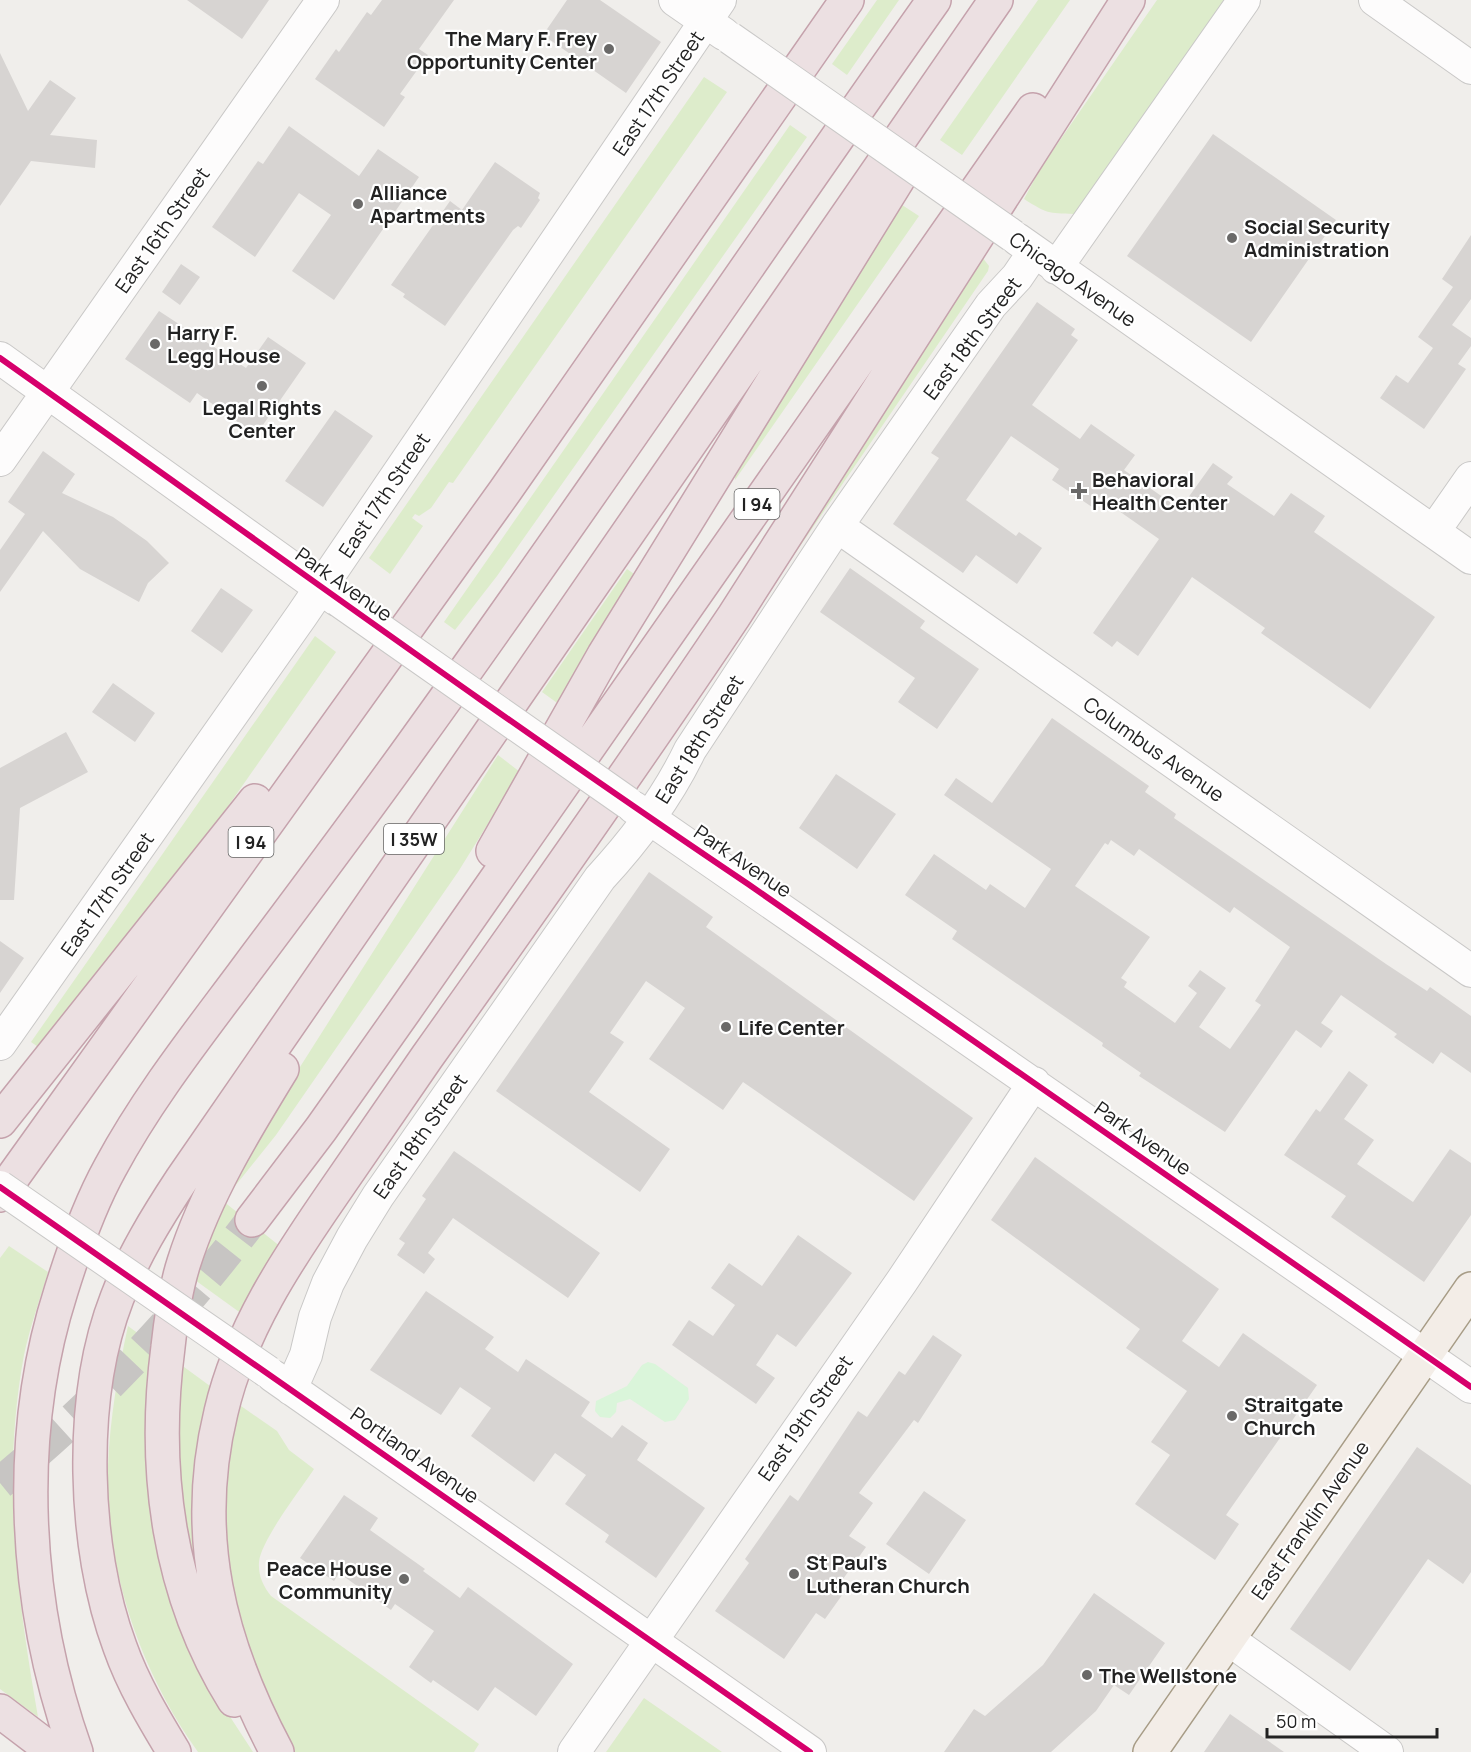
<svg xmlns="http://www.w3.org/2000/svg" width="1471" height="1752" viewBox="0 0 1471 1752" font-family="Manrope,sans-serif">
  <style>
    .grass { fill: #ddeccb }
    .park { fill: #daf5da }
    .building { fill: #d7d4d2; fill-rule: evenodd }
    .lines { fill: none; stroke-linecap: round; stroke-linejoin: round }
    .highway-tunnel { stroke: #c7c5c3; stroke-width: 33; stroke-dasharray: 33 16; stroke-linecap: butt }
    .minor-casing { stroke: #c9c8c7; stroke-width: 34 }
    .major-casing { stroke: #a79c86; stroke-width: 36 }
    .highway-casing { stroke: #c5a2ac; stroke-width: 36 }
    .minor { stroke: #fdfcfc; stroke-width: 32 }
    .major { stroke: #f3ede7; stroke-width: 33 }
    .highway { stroke: #ece0e2; stroke-width: 33 }
    .minor-bridge-casing { stroke: #c9c8c7; stroke-width: 34; stroke-linecap: butt }
    .minor-bridge { stroke: #fdfcfc; stroke-width: 32 }
    .cycleway-casing { stroke: #fff; stroke-width: 10 }
    .cycleway { stroke: #d6006c; stroke-width: 6 }
    .poi-dot { fill: #6a6968; stroke: #fff; stroke-width: 2 }
    .labels { text-anchor: middle; dominant-baseline: central; stroke-width: 4.5; stroke-linejoin: round; paint-order: stroke }
    .shield { fill: #fff; stroke: #646464; stroke-width: 1.5 }
    .shield-label { font-size: 18px; font-weight: bold; fill: #222 }
    .poi-label { font-size: 20px; font-weight: bold; fill: #222; stroke: #fff; text-anchor: start }
    .street-label { font-size: 20px; fill: #222; stroke: #fff }
  </style>
  <rect width="100%" height="100%" fill="#f0eeeb"/>
  <path class="grass" d="M 877,0 L 899,0 L 847,75 L 832,64 Z
    M 1038,0 L 1070,0 L 962,155 L 940,140 Z
    M 1157,0 L 1224,0 L 1074,214 C 1047,213 1048,214 1024,199 L 1040,169 Z
    M 704,77 L 727,92 L 453,483 L 449,482 L 431,508 L 419,516 L 415,514 L 412,518 L 423,526 L 390,574 L 369,558 Z
    M 790,125 L 807,137 L 497,576 L 455,630 L 444,622 Z
    M 899,203 L 919,216 L 735,480 L 735,468 Z
    M 982,257 L 989,266 L 988,271 L 751,618 Z
    M 627,569 L 637,576 L 560,705 L 542,692 Z
    M 315,636 L 336,652 L 189,862 L 41,1049 L 31,1042 Z
    M 498,755 L 520,772 L 458,872 L 276,1135 L 223,1201 L 281,1247 L 242,1314 L 188,1275 L 220,1193 Z
    M 9,1246 L 48,1272 C 40,1299 30,1327 24,1355 C 1,1478 17,1596 38,1717 L 0,1689 L 0,1258 Z
    M 128,1326 L 210,1386 L 200,1437 L 193,1511 L 194,1571 L 210,1686 L 253,1752 L 198,1752 C 140,1671 104,1566 108,1466 C 110,1418 118,1372 128,1326 Z
    M 231,1399 L 277,1431 L 289,1450 L 314,1469 C 301,1489 261,1540 259,1562 C 258,1575 263,1586 271,1596 L 479,1744 L 474,1752 L 290,1752 L 249,1668 L 218,1539 Z
    M 644,1698 L 722,1752 L 606,1752 Z"/>
  <path class="park" d="M 648,1362 L 655,1364 L 688,1388 L 689,1399 L 675,1420 L 665,1422 L 630,1399 L 617,1403 L 616,1412 L 610,1418 L 600,1417 L 595,1411 L 596,1401 L 627,1386 L 642,1365 Z"/>
  <path class="building" d="M 187,0 L 269,0 L 242,39 Z
    M 382,0 L 454,0 L 419,49 L 428,55 L 400,94 L 405,97 L 384,127 L 315,79 L 336,49 L 339,52 L 367,12 L 371,15 Z
    M 567,0 L 600,0 L 661,42 L 626,93 L 543,35 Z
    M 0,53 L 28,111 L 50,80 L 76,98 L 50,135 L 97,140 L 95,168 L 31,161 L 0,206 Z
    M 289,126 L 359,176 L 378,149 L 419,177 L 334,300 L 292,271 L 331,215 L 299,193 L 255,257 L 212,227 L 258,161 L 263,164 Z
    M 1213,134 L 1336,220 L 1251,342 L 1127,256 Z
    M 495,162 L 540,193 L 538,198 L 540,200 L 521,228 L 518,226 L 513,230 L 445,326 L 403,297 L 405,294 L 391,285 L 450,201 L 462,210 Z
    M 1471,235 L 1471,299 L 1452,325 L 1471,338 L 1471,346 L 1458,364 L 1466,369 L 1424,429 L 1380,398 L 1396,375 L 1408,383 L 1433,348 L 1418,337 L 1453,287 L 1442,279 Z
    M 181,264 L 200,277 L 180,305 L 162,292 Z
    M 1037,302 L 1075,329 L 1071,335 L 1078,340 L 1032,405 L 1080,439 L 1091,424 L 1135,455 L 1124,470 L 1180,509 L 1213,463 L 1233,477 L 1227,484 L 1274,516 L 1291,493 L 1325,516 L 1314,532 L 1435,617 L 1370,709 L 1261,633 L 1265,628 L 1192,577 L 1138,656 L 1117,641 L 1112,647 L 1093,633 L 1159,539 L 1099,497 L 1092,507 L 1052,480 L 1059,469 L 1011,436 L 966,500 L 1016,536 L 1019,532 L 1042,548 L 1017,584 L 976,555 L 963,573 L 893,524 L 939,458 L 931,453 Z
    M 159,311 L 246,368 L 268,337 L 306,363 L 256,435 L 197,393 L 190,403 L 125,359 Z
    M 335,410 L 373,436 L 323,507 L 285,481 Z
    M 43,451 L 75,474 L 62,493 L 113,517 L 147,541 L 169,563 L 148,583 L 139,602 L 80,569 L 43,531 L 0,592 L 0,550 L 25,514 L 8,502 Z
    M 850,568 L 925,621 L 920,628 L 979,669 L 937,729 L 898,702 L 915,678 L 820,612 Z
    M 221,588 L 253,610 L 222,653 L 191,631 Z
    M 113,683 L 155,713 L 135,742 L 92,712 Z
    M 1052,718 L 1149,786 L 1145,792 L 1176,814 L 1174,818 L 1386,964 L 1427,991 L 1430,987 L 1471,1016 L 1471,1073 L 1441,1052 L 1433,1064 L 1394,1037 L 1397,1034 L 1341,995 L 1321,1023 L 1333,1031 L 1321,1048 L 1296,1030 L 1225,1132 L 1139,1076 L 1141,1073 L 1102,1046 L 1103,1043 L 952,939 L 957,931 L 905,895 L 934,854 L 986,890 L 990,884 L 1025,908 L 1051,869 L 944,795 L 956,778 L 992,803 ZM 1111,840 L 1134,856 L 1139,849 L 1230,913 L 1234,907 L 1290,947 L 1255,1001 L 1261,1005 L 1230,1049 L 1199,1027 L 1226,988 L 1200,970 L 1188,986 L 1197,993 L 1175,1023 L 1124,987 L 1127,982 L 1121,978 L 1150,937 L 1075,886 L 1105,843 L 1108,845 Z
    M 66,732 L 88,772 L 20,808 L 14,900 L 0,900 L 0,768 Z
    M 836,774 L 896,814 L 857,869 L 799,828 Z
    M 649,872 L 713,917 L 706,927 L 973,1118 L 914,1201 L 743,1082 L 723,1110 L 649,1059 L 685,1008 L 646,981 L 610,1033 L 624,1042 L 589,1092 L 670,1149 L 640,1192 L 496,1091 Z
    M 0,941 L 24,958 L 0,993 Z
    M 1349,1071 L 1368,1085 L 1344,1119 L 1374,1140 L 1357,1164 L 1413,1202 L 1450,1149 L 1471,1163 L 1471,1215 L 1424,1282 L 1331,1217 L 1346,1196 L 1284,1155 L 1316,1109 L 1320,1112 Z
    M 454,1151 L 600,1253 L 568,1298 L 453,1218 L 428,1253 L 435,1259 L 424,1274 L 397,1255 L 405,1243 L 399,1239 L 426,1199 L 422,1196 Z
    M 1035,1157 L 1219,1289 L 1182,1341 L 1219,1367 L 1243,1333 L 1317,1385 L 1226,1515 L 1239,1524 L 1215,1560 L 1135,1504 L 1170,1455 L 1151,1442 L 1187,1391 L 1126,1348 L 1140,1329 L 991,1220 Z
    M 798,1235 L 852,1273 L 796,1347 L 777,1334 L 756,1365 L 775,1378 L 756,1404 L 672,1345 L 689,1320 L 713,1336 L 735,1305 L 711,1288 L 729,1263 L 762,1286 Z
    M 426,1291 L 494,1337 L 485,1349 L 518,1372 L 526,1359 L 590,1402 L 581,1416 L 612,1438 L 622,1425 L 648,1443 L 637,1460 L 705,1508 L 656,1578 L 605,1542 L 609,1535 L 565,1504 L 586,1475 L 555,1453 L 534,1482 L 471,1436 L 491,1408 L 460,1387 L 441,1415 L 370,1370 Z
    M 933,1335 L 962,1355 L 918,1423 L 914,1420 L 859,1493 L 873,1503 L 849,1536 L 866,1547 L 838,1586 L 845,1591 L 825,1619 L 816,1613 L 784,1659 L 715,1611 L 749,1563 L 745,1559 L 790,1495 L 798,1501 L 858,1411 L 867,1417 L 899,1371 L 905,1375 Z
    M 1417,1447 L 1471,1485 L 1471,1572 L 1463,1584 L 1428,1559 L 1350,1671 L 1290,1629 Z
    M 924,1491 L 966,1520 L 929,1574 L 886,1544 Z
    M 344,1495 L 378,1518 L 370,1530 L 425,1569 L 423,1571 L 460,1598 L 468,1587 L 573,1664 L 536,1716 L 495,1687 L 478,1711 L 433,1680 L 431,1683 L 409,1667 L 434,1631 L 395,1604 L 391,1610 L 339,1573 L 334,1581 L 300,1558 Z
    M 1094,1593 L 1165,1643 L 1129,1695 L 1114,1685 L 1096,1711 L 1051,1752 L 944,1752 L 974,1709 L 985,1716 L 1043,1665 Z
    M 1230,1714 L 1284,1752 L 1204,1752 Z"/>
  <g class="lines">
    <path class="highway-tunnel" d="M 0,1483 C 95,1406 178,1317 252,1220"/>
    <defs>
      <path id="minor" d="M 675,0 L 724,34
        M 1375,0 L 1471,68
        M 1017,239 L 1471,558
        M 1056,268 L 1244,0
        M 0,358 L 337,600
        M 0,460 L 323,0
        M 837,526 L 1471,971
        M 1434,531 L 1471,478
        M 633,807 L 1471,1387
        M 0,1044 L 302,615 L 720,0
        M 273,1376 L 810,1752
        M 291,1389 L 306,1355 L 315,1317 L 328,1283 L 352,1238 L 378,1196 L 600,878 C 636,839 667,798 690,750 L 837,526 L 991,305 L 1017,277 L 1034,252
        M 1228,1639 L 1387,1752
        M 574,1752 L 902,1281 L 1034,1083"/>
      <path id="major" d="M 1150,1752 L 1471,1289"/>
      <path id="highway" d="M 493,851 L 604,655 L 906,166
        M 0,1121 L 255,801
        M 0,1195 L 505,491 L 847,0
        M 252,1220 L 321,1129 L 405,1010 L 1033,110
        M 234,1700 C 168,1594 152,1470 168,1347 C 171,1319 175,1290 184,1262 C 206,1193 244,1131 282,1069
        M 0,1711 L 54,1752
        M 76,1752 C 24,1607 14,1438 61,1291 C 74,1249 89,1206 110,1168 C 147,1099 196,1037 243,974 C 300,898 357,822 413,744 C 590,499 759,247 934,0
        M 174,1752 C 154,1719 133,1684 120,1647 C 83,1548 78,1398 117,1298 C 133,1256 157,1217 182,1179 L 996,0
        M 277,1752 C 219,1643 191,1535 221,1412 C 240,1330 287,1260 334,1192 C 365,1147 396,1102 427,1057 C 531,911 634,765 734,616 L 1128,0"/>
    </defs>
    <use href="#minor" class="minor-casing"/>
    <use href="#major" class="major-casing"/>
    <use href="#highway" class="highway-casing"/>
    <use href="#minor" class="minor"/>
    <use href="#major" class="major"/>
    <use href="#highway" class="highway"/>
    <defs>
      <path id="minor-bridge" d="M 730,38 L 1013,236
        M 338,600 L 628,803
        M 0,1187 L 268,1372"/>
    </defs>
    <use href="#minor-bridge" class="minor-bridge-casing"/>
    <use href="#minor-bridge" class="minor-bridge"/>
    <defs>
      <path id="cycleway" d="M 0,358 C 249,534 495,714 748,884 L 1471,1387
        M 0,1187 L 810,1752"/>
    </defs>
    <use href="#cycleway" class="cycleway-casing"/>
    <use href="#cycleway" class="cycleway"/>
  </g>
  <g class="poi-dot">
    <circle cx="609" cy="49" r="6"/>
    <circle cx="358" cy="204" r="6"/>
    <circle cx="1232" cy="238" r="6"/>
    <circle cx="155" cy="344" r="6"/>
    <circle cx="262" cy="386" r="6"/>
    <path d="M1076 482h6v6h6v6h-6v6h-6v-6h-6v-6h6z"/>
    <circle cx="726" cy="1027" r="6"/>
    <circle cx="1232" cy="1416" r="6"/>
    <circle cx="794" cy="1574" r="6"/>
    <circle cx="404" cy="1579" r="6"/>
    <circle cx="1087" cy="1675" r="6"/>
  </g>
  <g class="labels">
    <g class="shield">
      <rect x="734.5" y="489" width="45" height="30" rx="4.5"/>
      <rect x="384" y="824" width="60" height="30" rx="4.5"/>
      <rect x="228.5" y="827" width="45" height="30" rx="4.5"/>
    </g>
    <g class="shield-label">
      <text x="757" y="504">I 94</text>
      <text x="414" y="839">I 35W</text>
      <text x="251" y="842">I 94</text>
    </g>
    <g class="poi-label">
      <text x="597" y="38" text-anchor="end">The Mary F. Frey<tspan x="597" dy="23">Opportunity Center</tspan></text>
      <text x="370" y="192">Alliance<tspan x="370" dy="23">Apartments</tspan></text>
      <text x="1244" y="226">Social Security<tspan x="1244" dy="23">Administration</tspan></text>
      <text x="167" y="332">Harry F.<tspan x="167" dy="23">Legg House</tspan></text>
      <text x="262" y="407" text-anchor="middle">Legal Rights<tspan x="262" dy="23">Center</tspan></text>
      <text x="1092" y="479">Behavioral<tspan x="1092" dy="23">Health Center</tspan></text>
      <text x="738" y="1027">Life Center</text>
      <text x="1244" y="1404">Straitgate<tspan x="1244" dy="23">Church</tspan></text>
      <text x="806" y="1562">St Paul's<tspan x="806" dy="23">Lutheran Church</tspan></text>
      <text x="392" y="1568" text-anchor="end">Peace House<tspan x="392" dy="23">Community</tspan></text>
      <text x="1099" y="1675">The Wellstone</text>
    </g>
    <g class="street-label">
      <text transform="translate(658 93) rotate(-56)">East 17th Street</text>
      <text transform="translate(162 230) rotate(-55)">East 16th Street</text>
      <text transform="translate(1073 279) rotate(35)">Chicago Avenue</text>
      <text transform="translate(972 338) rotate(-53)">East 18th Street</text>
      <text transform="translate(384 495) rotate(-56)">East 17th Street</text>
      <text transform="translate(344 584) rotate(35)">Park Avenue</text>
      <text transform="translate(699 739) rotate(-58)">East 18th Street</text>
      <text transform="translate(1154 749) rotate(35)">Columbus Avenue</text>
      <text transform="translate(743 861) rotate(34)">Park Avenue</text>
      <text transform="translate(107 894) rotate(-55)">East 17th Street</text>
      <text transform="translate(420 1136) rotate(-55)">East 18th Street</text>
      <text transform="translate(1143 1138) rotate(35)">Park Avenue</text>
      <text transform="translate(805 1418) rotate(-55)">East 19th Street</text>
      <text transform="translate(415 1455) rotate(35)">Portland Avenue</text>
      <text transform="translate(1310 1520) rotate(-55)">East Franklin Avenue</text>
    </g>
  </g>
  <path d="M1267 1728v9h170v-9" fill="none" stroke="#222222" stroke-width="3"/>
  <text x="1276" y="1728" font-size="18" fill="#222222" stroke="#ffffff" stroke-width="4.5" paint-order="stroke">50 m</text>
</svg>
